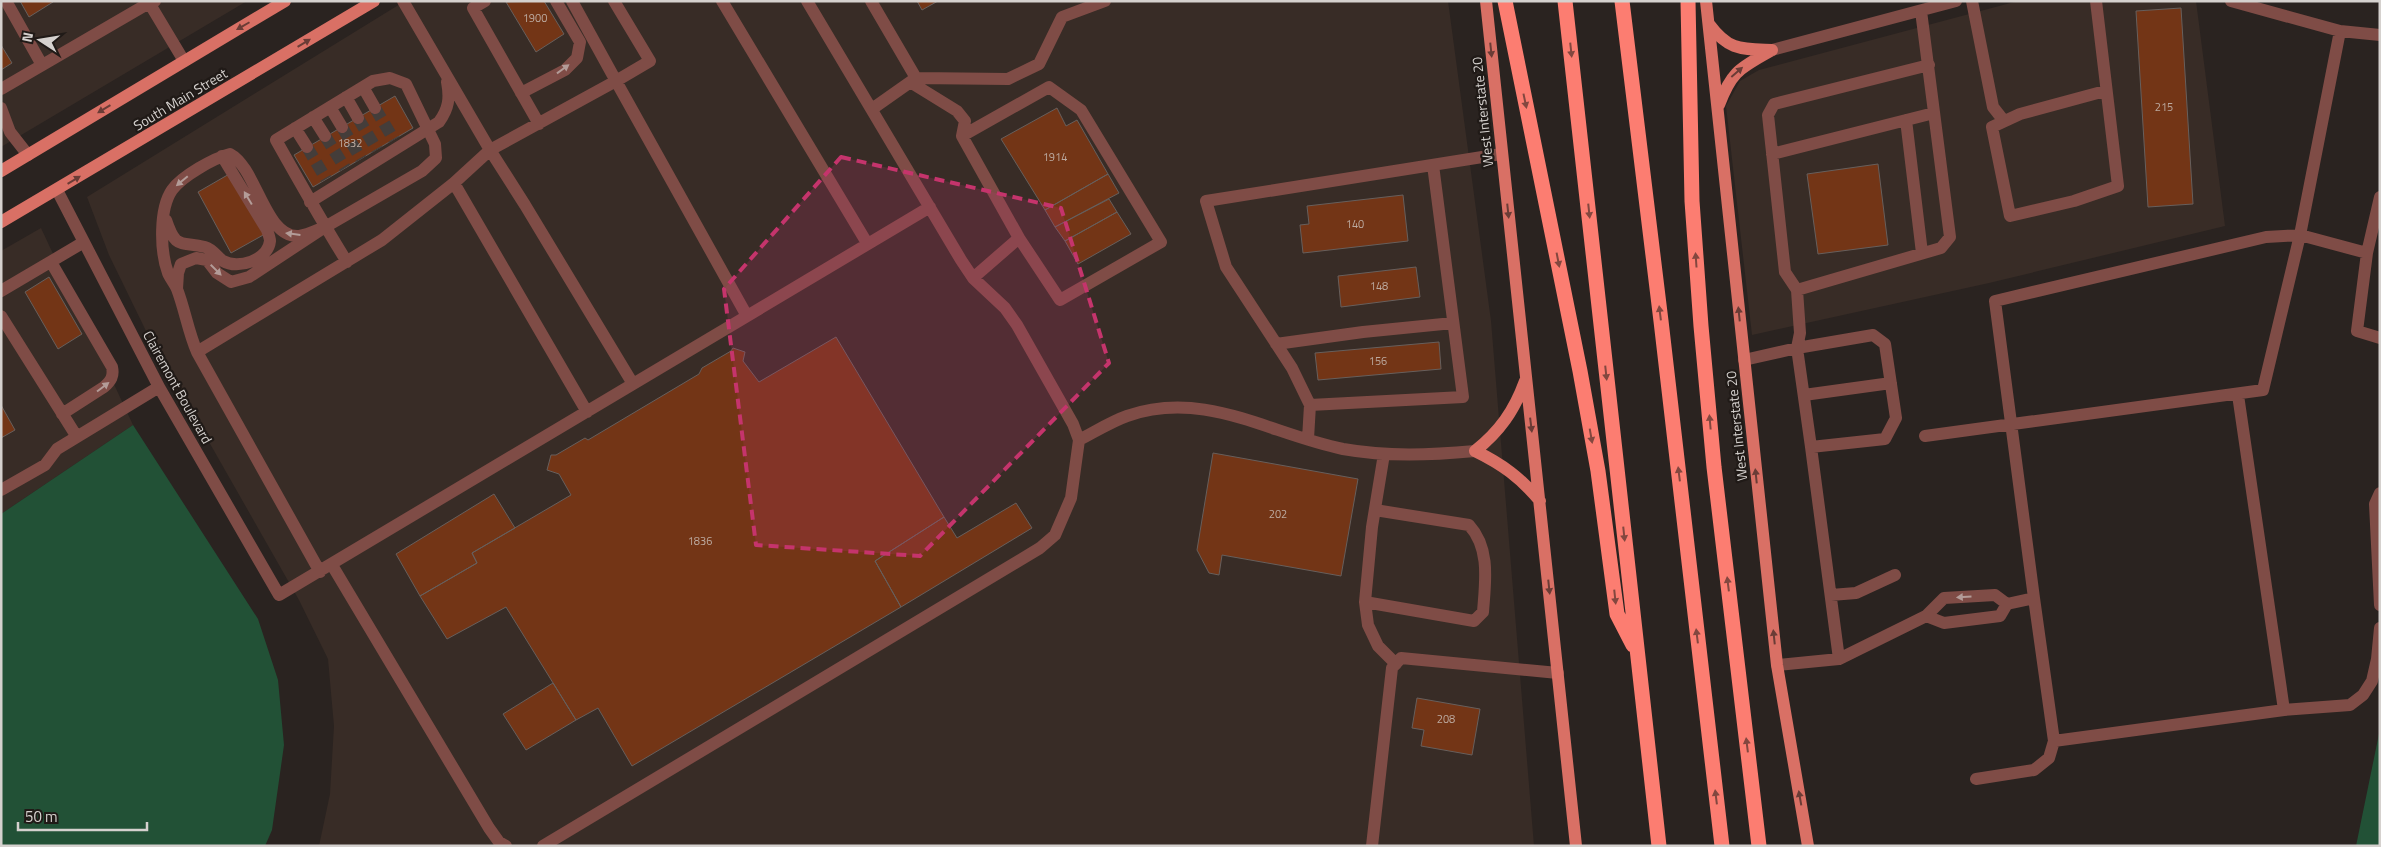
<svg xmlns="http://www.w3.org/2000/svg" width="2381" height="847" viewBox="0 0 2381 847" font-family="'Titillium Web',sans-serif">
  <style>
    .built { fill: #382c26 }
    .green { fill: #225136 }
    .building { fill: #733516; stroke: #675f5c }
    .lines { fill: none; stroke-linecap: round; stroke-linejoin: round }
    .minor-tunnel { stroke: #443d3a; stroke-width: 12; stroke-dasharray: 12 6; stroke-linecap: butt }
    .minor { stroke: #7f4c46; stroke-width: 12 }
    .major { stroke: #d97065; stroke-width: 12 }
    .highway { stroke: #fc7d71; stroke-width: 15 }
    .oneway { fill: #6a3c36 }
    .oneway2 { fill: #83473f }
    .oneway3 { fill: #b39c98 }
    .marked { fill: #c5346c; fill-opacity: 0.2; stroke: #c5346c; stroke-width: 4; stroke-dasharray: 10 6; stroke-linejoin: round }
    .labels { text-anchor: middle; dominant-baseline: central; stroke-width: 4.5; stroke-linejoin: round; paint-order: stroke }
    .number-label { font-size: 11px; fill: #bcaaa0 }
    .street-label { font-size: 14px; fill: #d5d1ce; stroke: #201a17 }
  </style>
  <rect width="100%" height="100%" fill="#2a2320"/>
  <path class="built" d="M 1,1 L 247,1 L 1,147 Z
    M 405,1 L 1448,1 L 1491,321 L 1534,846 L 319,846 L 330,794 L 334,726 L 328,659 L 299,600 L 147,333 L 109,255 L 87,197 Z
    M 2018,1 L 2196,1 L 2225,226 L 1989,283 L 1752,335 L 1726,106 L 1740,81 L 1759,70 Z
    M 41,228 L 133,425 L 1,514 L 1,251 Z"/>
  <path class="green" d="M 133,425 L 258,619 L 278,680 L 284,745 L 272,830 L 265,846 L 1,846 L 1,514 Z
    M 2380,729 L 2380,846 L 2356,846 Z"/>
  <path class="building" d="M 20,1 L 53,1 L 53,2 L 29,17 Z
    M 544,1 L 564,34 L 536,52 L 506,2 Z
    M 917,1 L 938,1 L 922,10 Z
    M 2181,8 L 2193,204 L 2148,207 L 2136,11 Z
    M 1,45 L 12,63 L 1,70 Z
    M 395,96 L 413,128 L 313,187 L 294,155 Z
    M 1057,108 L 1066,126 L 1077,120 L 1108,174 L 1045,210 L 1001,139 Z
    M 1878,164 L 1888,245 L 1818,254 L 1807,174 Z
    M 231,173 L 265,234 L 231,253 L 198,192 Z
    M 1108,174 L 1119,193 L 1055,227 L 1045,210 Z
    M 1403,195 L 1408,241 L 1303,253 L 1300,225 L 1309,224 L 1307,206 Z
    M 1109,199 L 1117,212 L 1065,241 L 1055,227 Z
    M 1117,212 L 1131,234 L 1078,264 L 1065,241 Z
    M 1416,267 L 1420,297 L 1341,307 L 1338,276 Z
    M 49,277 L 82,334 L 58,349 L 25,292 Z
    M 836,337 L 944,517 L 875,561 L 901,607 L 632,766 L 598,708 L 576,720 L 506,607 L 447,639 L 420,596 L 477,563 L 472,553 L 571,495 L 559,474 L 547,470 L 551,455 L 556,455 L 585,438 L 588,440 L 699,374 L 702,368 L 731,351 L 733,348 L 745,352 L 743,361 L 759,382 Z
    M 1439,342 L 1441,369 L 1318,380 L 1315,353 Z
    M 1,405 L 15,430 L 1,438 Z
    M 1213,453 L 1358,479 L 1341,576 L 1222,555 L 1219,575 L 1209,573 L 1197,550 Z
    M 494,494 L 515,528 L 472,553 L 477,563 L 420,596 L 396,554 Z
    M 1016,503 L 1032,528 L 901,607 L 875,561 L 944,517 L 957,538 Z
    M 553,683 L 576,720 L 526,750 L 503,714 Z
    M 1417,698 L 1480,709 L 1472,755 L 1421,746 L 1424,730 L 1412,728 Z"/>
  <g class="lines">
    <path class="minor-tunnel" d="M 375,108 L 394,140
      M 358,118 L 377,150
      M 342,127 L 361,159
      M 325,136 L 345,168
      M 307,147 L 326,179"/>
    <path class="minor" d="M 6,1 L 42,65
      M 148,1 L 184,61
      M 403,1 L 490,150 L 616,81 L 747,316
      M 485,1 L 473,8 L 539,124
      M 572,1 L 616,81 L 650,61 L 614,1
      M 722,1 L 867,243
      M 807,1 L 961,260 L 973,278 L 1005,308 L 1017,325 L 1073,424 L 1079,440 C 1095,432 1110,422 1127,416 C 1205,389 1269,434 1343,449 C 1388,457 1431,455 1475,451
      M 871,1 L 916,78 L 872,109
      M 1972,1 L 1993,107 L 2004,121
      M 2096,1 L 2118,186 L 2074,201 L 2010,216 L 1992,127 L 2020,114 L 2105,91
      M 2340,31 L 2380,35
      M 1772,50 L 1956,1
      M 916,78 L 1008,79 L 1039,64 L 1062,17 L 1105,1
      M 910,82 L 957,111 L 965,121 L 962,136 L 1019,238 L 973,278
      M 363,87 L 375,108
      M 1,89 L 149,3 L 155,1
      M 521,93 L 565,70 L 577,58 L 580,42 L 556,1
      M 346,97 L 358,118
      M 330,107 L 342,127
      M 1,108 L 10,132 L 28,155
      M 313,117 L 325,136
      M 1906,120 L 1922,253
      M 295,128 L 307,147
      M 962,136 L 1049,87 L 1081,110 L 1161,242 L 1060,300 L 1019,238
      M 1772,154 L 1934,113
      M 454,183 L 490,150 L 525,205 L 633,384
      M 57,190 L 159,387 L 279,595 L 930,207
      M 310,202 L 439,122 C 449,108 450,98 447,82
      M 166,220 C 176,250 180,241 205,247 C 213,249 217,257 223,261 C 238,270 268,260 270,241 C 270,238 268,233 267,230 L 222,156
      M 325,227 L 422,171 L 436,158 L 435,144 L 406,84 L 390,78 L 373,81 L 276,140 C 299,181 322,222 347,262
      M 2367,253 L 2357,331 L 2380,338
      M 51,262 L 112,367 C 114,376 111,381 104,387 L 62,414
      M 177,289 L 178,273 L 181,264 L 196,258 L 207,260 L 217,273 L 231,282 L 249,277 L 325,227 C 317,230 308,235 299,236 C 265,239 257,168 230,154 C 214,158 182,176 172,190 C 159,209 160,251 168,273 C 170,278 175,284 177,289 C 185,310 188,331 197,352 L 320,572
      M 1797,290 L 1941,248 L 1950,237 L 1921,11
      M 1,291 L 84,242
      M 1,316 L 77,437
      M 1276,344 L 1363,332 L 1453,323
      M 197,352 L 382,240 L 454,183 L 587,412
      M 1744,360 L 1797,348 L 1800,333 L 1797,290 L 1785,272 L 1768,115 L 1774,104 L 1929,65
      M 1804,395 L 1891,383
      M 2238,395 L 2284,710
      M 1310,405 L 1463,397 L 1433,165
      M 1925,436 L 2263,390 L 2300,235 L 2367,253 L 2380,197
      M 1308,439 L 1310,405 L 1292,368 L 1226,267 L 1206,201 L 1501,154
      M 1811,447 L 1797,348 L 1873,335 L 1885,344 L 1896,418 L 1885,439 L 1811,447 L 1839,659
      M 1384,454 L 1372,527 L 1365,602 L 1368,625 L 1378,646 L 1396,664
      M 1,490 L 45,465 L 57,449 L 159,387
      M 2380,493 L 2375,504 L 2380,605
      M 332,565 L 489,828 L 499,842 L 506,846
      M 1831,595 L 1856,593 L 1895,575
      M 2034,598 L 2054,741 L 2284,710 L 2350,705 L 2363,695 L 2372,681 L 2377,659 L 2380,628
      M 1365,602 L 1474,621 L 1483,612 C 1485,583 1491,549 1469,525 L 1375,510
      M 1926,616 L 1944,623 L 2000,616 L 2007,604
      M 1777,665 L 1839,659 L 1926,616 L 1944,598 L 1995,595 L 2007,604 L 2034,598 L 1995,301 L 2266,237 L 2300,235 L 2340,31 L 2231,1
      M 1976,779 L 2034,770 L 2049,758 L 2054,741
      M 543,846 L 1040,548 L 1055,535 L 1071,498 L 1079,440
      M 1372,846 L 1392,668 L 1401,658 L 1558,673"/>
    <path class="major" d="M 1486,1 L 1576,846
      M 1706,1 L 1777,665 L 1808,846
      M 1709,24 C 1729,51 1741,49 1772,50
      M 1719,105 C 1732,70 1741,68 1772,50
      M 1,171 L 285,1
      M 1,222 L 374,1
      M 1525,381 C 1514,411 1500,431 1475,451 C 1502,464 1521,478 1540,501"/>
    <path class="highway" d="M 1505,1 L 1580,371 L 1598,471 L 1617,614 L 1633,645
      M 1565,1 L 1659,846
      M 1622,1 L 1661,321 L 1722,846
      M 1688,1 L 1692,201 L 1701,326 L 1714,467 L 1759,846"/>
  </g>
  <defs><path id="oneway-solid" d="M-6-.8H1V-3.2L6.5 0L1 3.2V.8H-6Z" transform="scale(1.25)"/></defs>
  <g class="oneway">
    <use href="#oneway-solid" transform="translate(243 26) rotate(150)"/>
    <use href="#oneway-solid" transform="translate(304 43) rotate(-31)"/>
    <use href="#oneway-solid" transform="translate(1491 50) rotate(84)"/>
    <use href="#oneway-solid" transform="translate(1737 72) rotate(-41)"/>
    <use href="#oneway-solid" transform="translate(104 109) rotate(149)"/>
    <use href="#oneway-solid" transform="translate(74 180) rotate(-31)"/>
    <use href="#oneway-solid" transform="translate(1508 211) rotate(84)"/>
    <use href="#oneway-solid" transform="translate(1739 314) rotate(-96)"/>
    <use href="#oneway-solid" transform="translate(1531 425) rotate(83)"/>
    <use href="#oneway-solid" transform="translate(1756 476) rotate(-96)"/>
    <use href="#oneway-solid" transform="translate(1549 587) rotate(84)"/>
    <use href="#oneway-solid" transform="translate(1774 637) rotate(-96)"/>
    <use href="#oneway-solid" transform="translate(1800 798) rotate(-100)"/>
  </g>
  <g class="oneway2">
    <use href="#oneway-solid" transform="translate(1571 50) rotate(84)"/>
    <use href="#oneway-solid" transform="translate(1525 101) rotate(78)"/>
    <use href="#oneway-solid" transform="translate(1589 211) rotate(84)"/>
    <use href="#oneway-solid" transform="translate(1558 260) rotate(79)"/>
    <use href="#oneway-solid" transform="translate(1696 260) rotate(-94)"/>
    <use href="#oneway-solid" transform="translate(1660 313) rotate(-97)"/>
    <use href="#oneway-solid" transform="translate(1606 373) rotate(84)"/>
    <use href="#oneway-solid" transform="translate(1710 422) rotate(-95)"/>
    <use href="#oneway-solid" transform="translate(1591 436) rotate(80)"/>
    <use href="#oneway-solid" transform="translate(1679 474) rotate(-97)"/>
    <use href="#oneway-solid" transform="translate(1624 534) rotate(84)"/>
    <use href="#oneway-solid" transform="translate(1728 584) rotate(-97)"/>
    <use href="#oneway-solid" transform="translate(1615 597) rotate(84)"/>
    <use href="#oneway-solid" transform="translate(1697 636) rotate(-97)"/>
    <use href="#oneway-solid" transform="translate(1747 745) rotate(-97)"/>
    <use href="#oneway-solid" transform="translate(1716 797) rotate(-97)"/>
  </g>
  <g class="oneway3">
    <use href="#oneway-solid" transform="translate(563 69) rotate(-36)"/>
    <use href="#oneway-solid" transform="translate(182 181) rotate(140)"/>
    <use href="#oneway-solid" transform="translate(248 198) rotate(-121)"/>
    <use href="#oneway-solid" transform="translate(293 234) rotate(-173)"/>
    <use href="#oneway-solid" transform="translate(216 270) rotate(45)"/>
    <use href="#oneway-solid" transform="translate(103 387) rotate(-37)"/>
    <use href="#oneway-solid" transform="translate(1964 597) rotate(177)"/>
  </g>
  <path class="marked" d="M 841,157 L 1061,208 L 1109,363 L 920,556 L 756,545 L 724,289 Z"/>
  <g class="labels">
    <g class="number-label">
      <text x="535" y="18">1900</text>
      <text x="2164" y="107">215</text>
      <text x="350" y="143">1832</text>
      <text x="1055" y="157">1914</text>
      <text x="1355" y="224">140</text>
      <text x="1379" y="286">148</text>
      <text x="1378" y="361">156</text>
      <text x="1278" y="514">202</text>
      <text x="700" y="541">1836</text>
      <text x="1446" y="719">208</text>
    </g>
    <g class="street-label">
      <text transform="translate(180 99) rotate(-31)">South Main Street</text>
      <text transform="translate(1482 112) rotate(-96)">West Interstate 20</text>
      <text transform="translate(178 387) rotate(61)">Clairemont Boulevard</text>
      <text transform="translate(1736 426) rotate(-96)">West Interstate 20</text>
    </g>
  </g>
  <rect width="2381" height="847" fill="none" stroke="#d5d1ce" stroke-width="5"/>
  <g transform="translate(40 40) rotate(282)" stroke="#201a17" stroke-width="4" paint-order="stroke">
  <path d="M0-4L9 19L0 12L-9 19Z" fill="#d5d1ce"/>
  <text y="-8" font-size="14" font-weight="bold" text-anchor="middle" fill="#d5d1ce">N</text>
  </g>
  <path d="M18 822v8h129v-8" fill="none" stroke="#d5d1ce" stroke-width="2.5"/>
  <text x="25" y="822" font-size="15" fill="#d5d1ce" stroke="#201a17" stroke-width="4" paint-order="stroke">50 m</text>
</svg>
